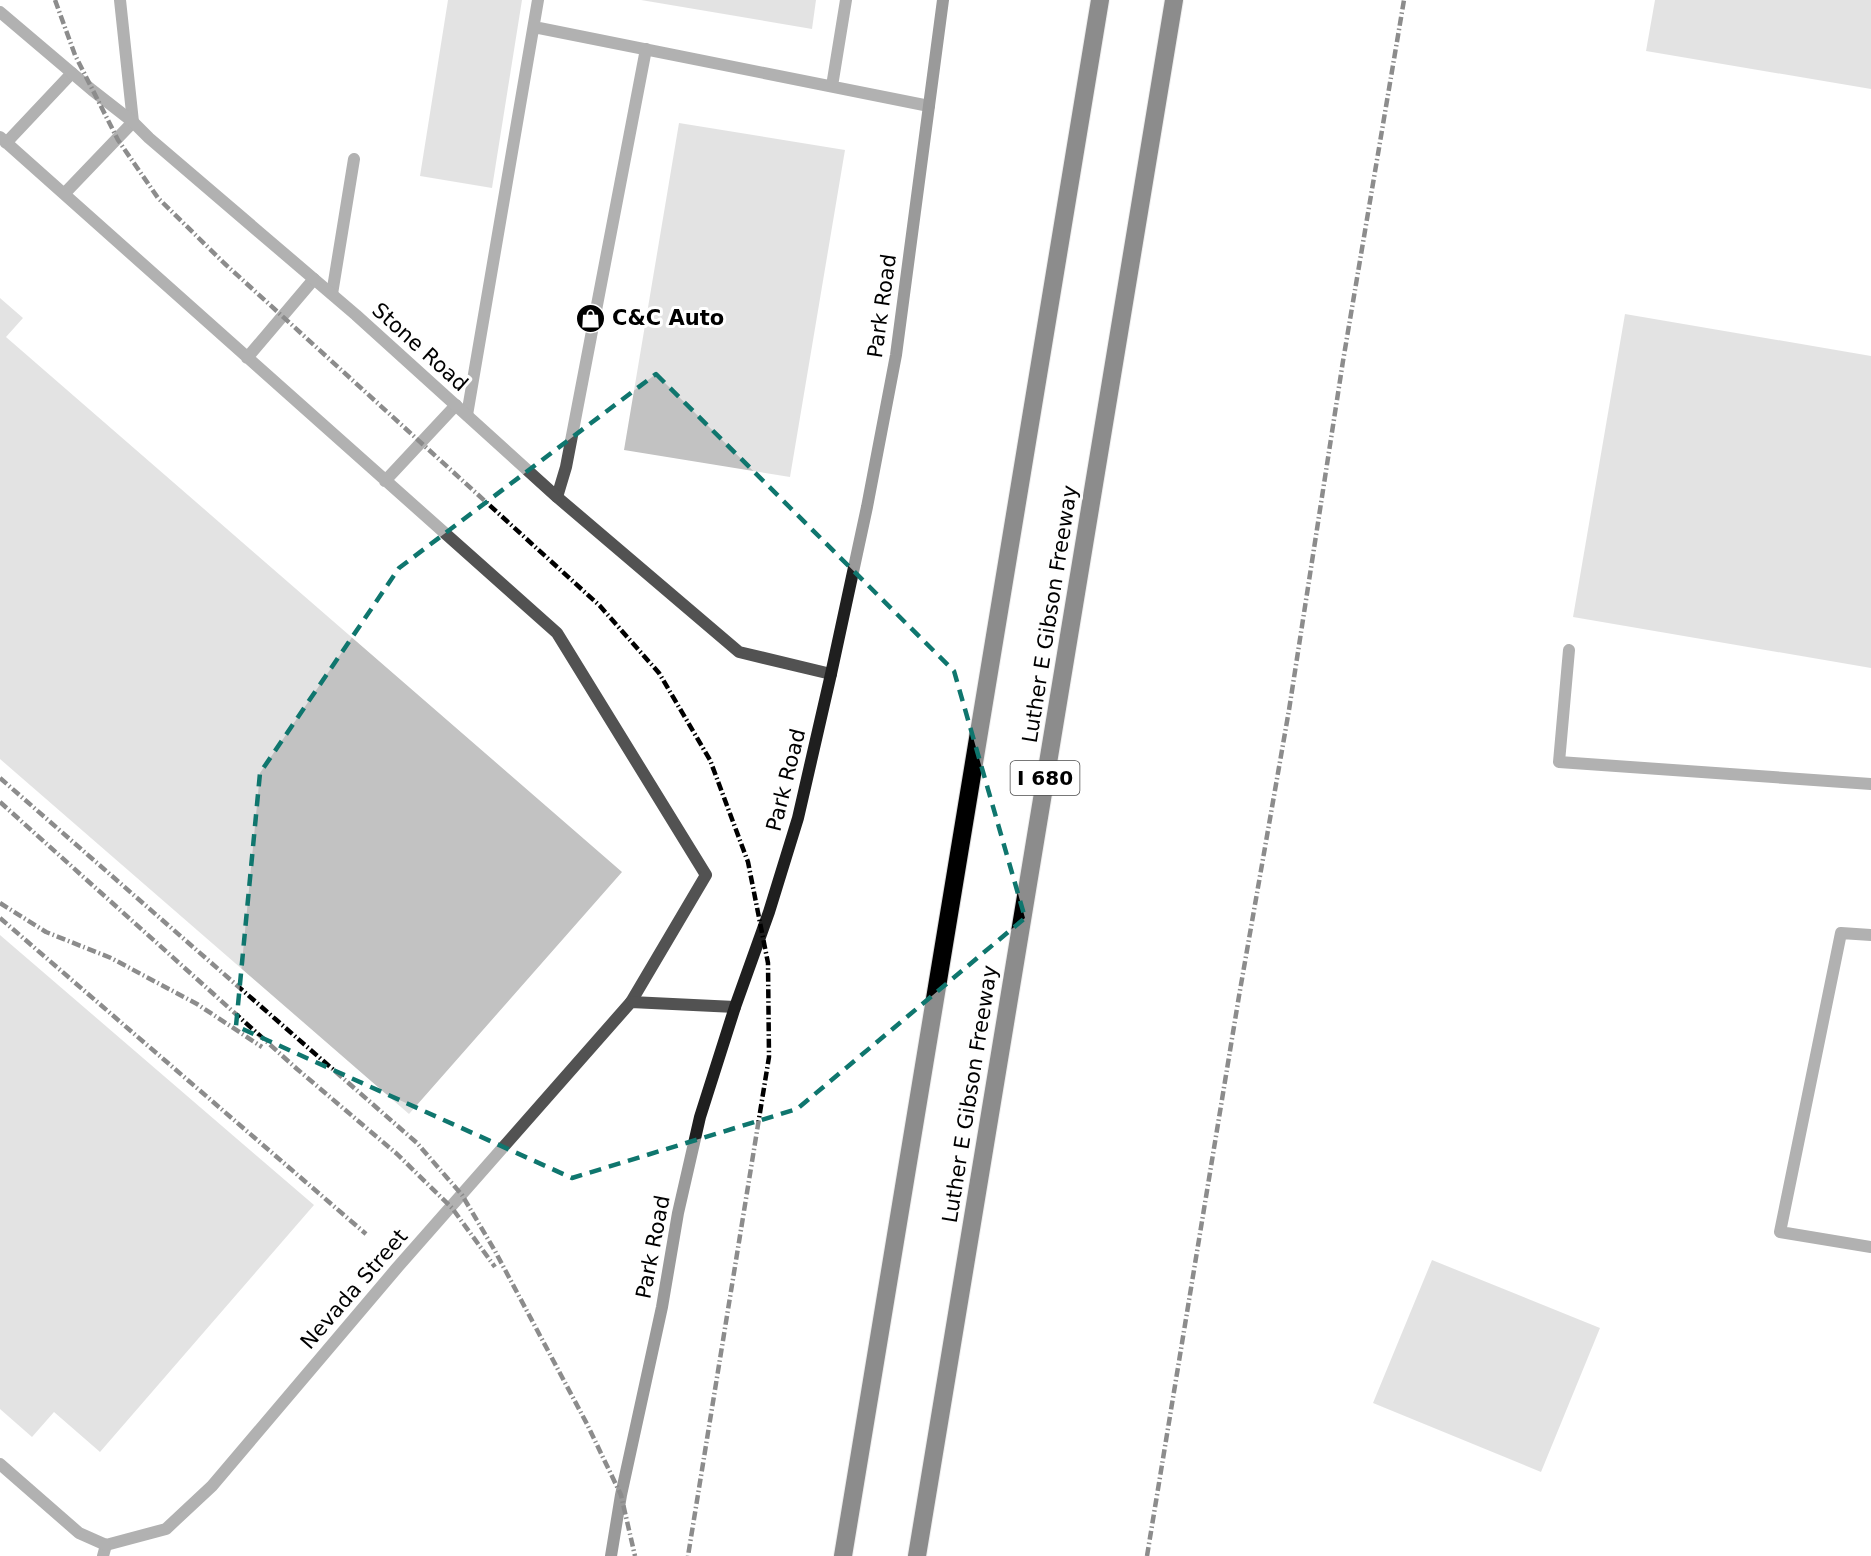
<svg xmlns="http://www.w3.org/2000/svg" width="1871" height="1556" viewBox="0 0 1871 1556" font-family="'DejaVu Sans',sans-serif">
  <style>
    .building { fill: #c2c2c2 }
    .lines { fill: none; stroke-linecap: round; stroke-linejoin: round }
    .highway-casing { stroke: #dbdbdb; stroke-width: 20 }
    .lane { stroke: #525252; stroke-width: 12 }
    .street { stroke: #525252; stroke-width: 12 }
    .secondary { stroke: #1f1f1f; stroke-width: 12 }
    .highway { stroke: #000; stroke-width: 18 }
    .rail { stroke: #000; stroke-width: 4.5; stroke-dasharray: 9 3 1.5 3; stroke-linecap: butt }
    .marked { fill: none; stroke: #0f766e; stroke-width: 4.5; stroke-dasharray: 12 8; stroke-linejoin: round }
    .labels { text-anchor: middle; dominant-baseline: central; stroke-width: 6; stroke-linejoin: round; paint-order: stroke }
    .shield { fill: #fff; stroke: #4c4c4c; stroke-width: 1.5 }
    .shield-label { font-size: 20px; font-weight: bold; fill: #000 }
    .street-label { font-size: 21px; fill: #000; stroke: #fff }
    .poi-label { font-size: 21px; font-weight: bold; fill: #000; stroke: #fff; text-anchor: start }
  </style>
  <rect width="100%" height="100%" fill="#fff"/>
  <path class="building" d="M 448,0 L 522,0 L 492,188 L 420,176 Z
    M 641,0 L 816,0 L 812,29 Z
    M 1655,0 L 1871,0 L 1871,89 L 1646,51 Z
    M 679,123 L 845,150 L 790,477 L 624,450 Z
    M 0,298 L 23,318 L 6,337 L 622,872 L 409,1114 L 0,759 Z
    M 1625,314 L 1871,356 L 1871,668 L 1573,617 Z
    M 0,935 L 314,1205 L 100,1452 L 54,1412 L 32,1437 L 0,1409 Z
    M 1432,1260 L 1600,1328 L 1541,1472 L 1373,1403 Z"/>
  <g class="lines">
    <defs>
      <path id="highway" d="M 843,1556 L 1100,0
        M 917,1556 L 1174,0"/>
    </defs>
    <use href="#highway" class="highway-casing"/>
    <path class="lane" d="M 534,27 L 929,106
      M 832,86 L 846,0
      M 0,137 L 557,633 L 706,875 L 631,1002
      M 6,143 L 72,73
      M 64,194 L 133,122 L 120,0
      M 332,294 L 354,159
      M 247,358 L 314,279
      M 467,415 L 538,0
      M 385,481 L 456,405
      M 557,497 L 566,467 L 646,49
      M 1569,650 L 1559,762 L 1871,784
      M 1871,935 L 1841,933 L 1780,1232 L 1871,1247
      M 103,1556 L 106,1545"/>
    <path class="street" d="M 0,12 L 92,90 L 133,122 L 149,138 L 356,315 L 557,497 L 739,652 L 831,674
      M 0,1464 L 79,1533 L 106,1545 L 166,1529 L 212,1486 L 396,1269 L 631,1002 L 735,1007"/>
    <path class="secondary" d="M 611,1556 L 621,1495 L 662,1307 L 678,1213 L 700,1117 L 735,1007 L 769,912 L 798,818 L 831,674 L 867,507 L 896,355 L 943,0"/>
    <use href="#highway" class="highway"/>
    <path class="rail" d="M 55,0 L 75,55 L 118,140 L 158,198 L 224,263 L 600,606 L 659,673 L 710,760 L 748,862 L 768,963 L 769,1057 L 688,1556
      M 0,778 L 417,1143 L 462,1195 L 495,1251 L 587,1424 L 621,1495 L 635,1556
      M 0,802 L 297,1069 L 397,1154 L 452,1208 L 495,1267
      M 0,903 L 46,932 L 111,958 L 197,1004 L 262,1047
      M 0,918 L 366,1234
      M 1147,1556 L 1239,996 L 1289,710 L 1343,361 L 1404,0"/>
  </g>
  <path d="M0 0H1871V1556H0ZM 656,374 L 954,671 L 1025,918 L 797,1109 L 572,1178 L 236,1026 L 260,773 L 399,568 Z" fill="#fff" fill-opacity=".55" fill-rule="evenodd"/>
  <path class="marked" d="M 656,374 L 954,671 L 1025,918 L 797,1109 L 572,1178 L 236,1026 L 260,773 L 399,568 Z"/>
  <defs>
    <symbol id="shop-disc" viewBox="-11 -11 22 22"><circle r="9.5" fill="#000" stroke="#fff"/><path d="M-5-2.5h2.3a2.7 3.5 0 0 1 5.4 0H5L5.5 6h-11ZM-1.5-2.5h3a1.5 2.3 0 0 0-3 0Z" fill="#fff"/></symbol>
  </defs>
  <g fill-rule="evenodd">
    <use href="#shop-disc" x="574" y="302" width="33" height="33"/>
  </g>
  <g class="labels">
    <rect class="shield" x="1010.5" y="761" width="69" height="34" rx="4.5"/>
    <g class="shield-label">
      <text x="1045" y="778">I 680</text>
    </g>
    <g class="street-label">
      <text transform="translate(882 306) rotate(-82)">Park Road</text>
      <text transform="translate(420 347) rotate(42)">Stone Road</text>
      <text transform="translate(1050 614) rotate(-81)">Luther E Gibson Freeway</text>
      <text transform="translate(786 780) rotate(-76)">Park Road</text>
      <text transform="translate(970 1094) rotate(-81)">Luther E Gibson Freeway</text>
      <text transform="translate(653 1247) rotate(-79)">Park Road</text>
      <text transform="translate(354 1289) rotate(-49)">Nevada Street</text>
    </g>
    <g class="poi-label">
      <text x="612" y="318">C&amp;C Auto</text>
    </g>
  </g>
</svg>
